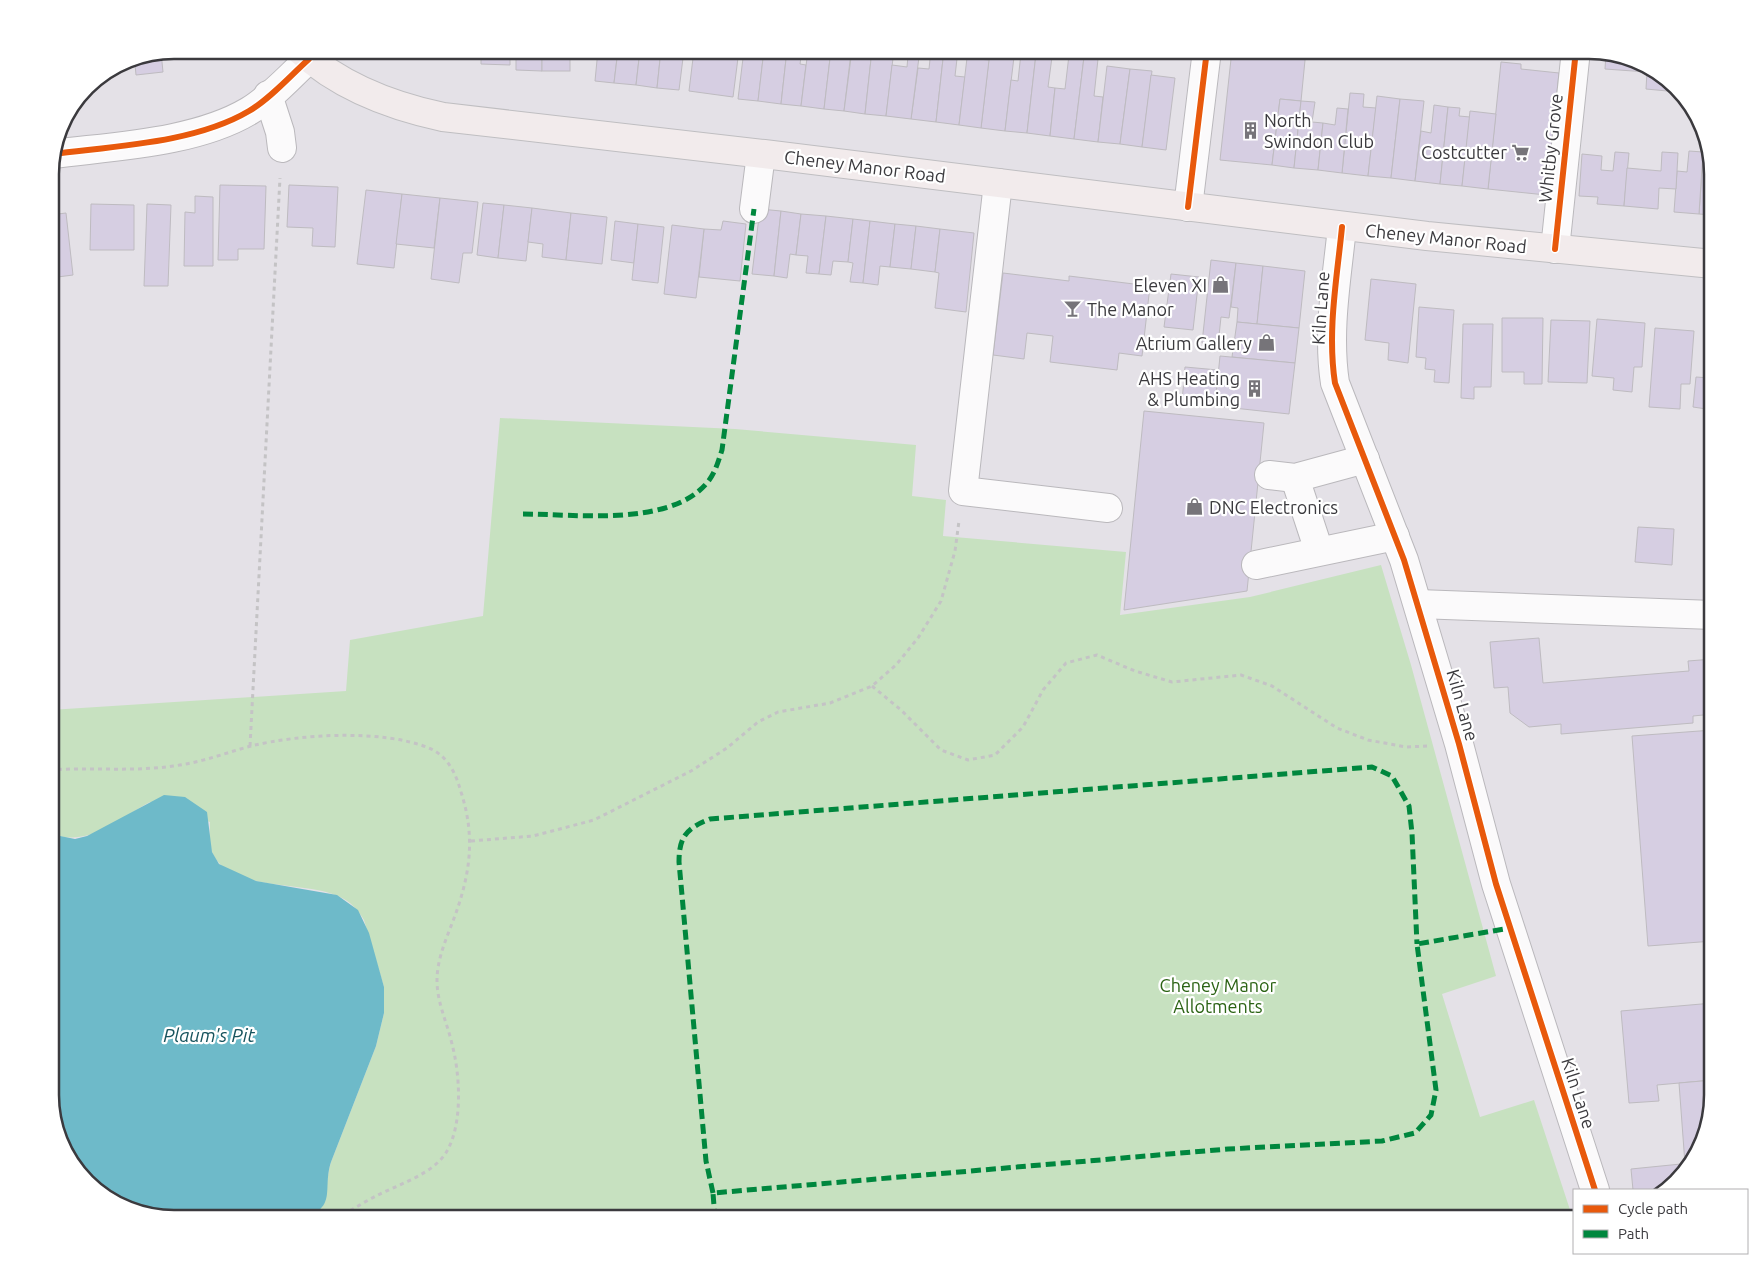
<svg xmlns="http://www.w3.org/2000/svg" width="1763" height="1269" font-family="Ubuntu,sans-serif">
<rect width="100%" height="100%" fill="#e4e1e7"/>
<!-- green -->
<path fill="#c7e1c0" d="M500,418L735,429L916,445L912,496L946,500L943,536L1126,552L1120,615L1250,597L1381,565L1411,665L1496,976L1442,994L1480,1117L1534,1100L1573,1219H303C333,1208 323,1187 331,1162L376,1046L384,1013V987L364,920C358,910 351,902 340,897C307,880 229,893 212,852C208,843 210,832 210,822L150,802C116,820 91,847 50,834V710L346,691L350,640L483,616Z"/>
<!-- water -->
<path fill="#6ebac9" d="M164,795L185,797L207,812L212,852L219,864L256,881L337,895L358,910L369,933L384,987V1013L376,1046L331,1162C322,1190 338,1206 303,1219H174L134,1213L99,1194L63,1150L50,1103V834L75,839L87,836Z"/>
<!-- building -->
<g fill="#d6cee2" stroke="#bebbc0">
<polygon points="420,50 446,50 446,52 420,55"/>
<polygon points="463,50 510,50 510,65 481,64 481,56 463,55"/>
<polygon points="516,50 542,50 542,71 516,70"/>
<rect x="542" y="50" width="28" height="21"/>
<polygon points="598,50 618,50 614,83 595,81"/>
<polygon points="618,50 640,50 636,85 614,83"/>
<polygon points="640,50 661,50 657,88 636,85"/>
<polygon points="661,50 684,50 679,90 657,88"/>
<polygon points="694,50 739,50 733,97 689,91"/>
<polygon points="744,50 764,50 758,101 738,99"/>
<polygon points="764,50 787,50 781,104 758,101"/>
<polygon points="787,50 802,50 800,64 806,65 801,106 781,104"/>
<polygon points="808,50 831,50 824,109 801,106"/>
<polygon points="831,50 851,53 844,111 824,109"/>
<polygon points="852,50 872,50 865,114 844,111"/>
<polygon points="872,50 894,50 886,116 865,114"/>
<polygon points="931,50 944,50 936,122 911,119 918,68 929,69"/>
<polygon points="944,50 958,50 955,76 965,77 959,125 936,122"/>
<polygon points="990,50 1006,50 1005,56 1014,57 1005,131 981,128"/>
<polygon points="1232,50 1306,50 1301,101 1280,99 1272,165 1220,160"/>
<polygon points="161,52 163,72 136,75 135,64 117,65 127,59"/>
<polygon points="1021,53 1036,54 1027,133 1005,131 1011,80 1018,81"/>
<polygon points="1606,53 1629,57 1664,75 1678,92 1646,89 1647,72 1605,69"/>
<polygon points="1036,54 1052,57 1048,87 1055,88 1050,136 1027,133"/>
<polygon points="1069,55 1084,57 1074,139 1050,136 1055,88 1065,89"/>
<polygon points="908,56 919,57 911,119 886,116 892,65 907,67"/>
<polygon points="1084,57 1098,59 1094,96 1103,97 1098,142 1074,139"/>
<polygon points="967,58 989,60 981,128 959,125"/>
<polygon points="1501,62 1521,64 1521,69 1559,73 1546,195 1488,189"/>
<polygon points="1107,66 1130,69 1120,144 1098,142"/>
<polygon points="1130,69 1152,71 1142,147 1120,144"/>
<polygon points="1151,75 1175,78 1166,150 1142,147"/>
<polygon points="1350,93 1364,94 1363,107 1376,108 1368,176 1342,173"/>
<polygon points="1377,96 1400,99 1391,178 1368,176"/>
<polygon points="1280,99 1301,101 1294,168 1272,165"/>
<polygon points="1400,99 1424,101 1415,181 1391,178"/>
<polygon points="1301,101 1315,102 1312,122 1323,123 1318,170 1294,168"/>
<polygon points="1434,105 1448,107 1440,184 1415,181 1421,131 1431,133"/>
<polygon points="1448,107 1460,108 1459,116 1470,117 1462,186 1440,184"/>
<polygon points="1337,108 1348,109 1342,173 1318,170 1323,123 1335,125"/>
<polygon points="1470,111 1496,114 1488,189 1462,186"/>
<polygon points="1704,144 1706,144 1713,174 1713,215 1699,214"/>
<polygon points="1689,151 1703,152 1699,214 1674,212 1677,171 1687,172"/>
<polygon points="1615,152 1629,153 1624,206 1597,204 1598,197 1579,196 1582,154 1602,156 1601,170 1613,171"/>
<polygon points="1662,152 1678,153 1676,189 1659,188 1658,209 1624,206 1627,168 1661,171"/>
<polygon points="220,185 266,186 264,249 238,249 238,260 218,260"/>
<polygon points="289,185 338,187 335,247 312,246 313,228 287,227"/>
<polygon points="366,190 402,194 394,268 357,264"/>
<polygon points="402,194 440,198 434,248 396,244"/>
<polygon points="195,196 213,197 213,266 184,266 185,212 195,213"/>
<polygon points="440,198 478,202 472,253 463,253 459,283 431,279"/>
<polygon points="483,203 504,205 498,258 477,255"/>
<polygon points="91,204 134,205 134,250 90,250"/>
<polygon points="147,204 171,205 168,286 144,286"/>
<polygon points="504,205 532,208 526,261 498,258"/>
<polygon points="532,208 571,213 566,260 542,257 543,244 528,242"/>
<polygon points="760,209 781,211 774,276 752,274"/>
<polygon points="781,211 801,214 796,255 790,254 787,278 774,276"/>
<polygon points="66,213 73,275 50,278 50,215"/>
<polygon points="571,213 607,217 602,264 566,260"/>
<polygon points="801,214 826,216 819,274 806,273 808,256 796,255"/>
<polygon points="826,216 853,219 848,262 833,261 831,275 819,274"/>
<polygon points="853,219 870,221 863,283 850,282 853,263 848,262"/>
<polygon points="615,221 638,224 634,263 611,260"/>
<polygon points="723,221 746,224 740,281 699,277 704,229 721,230"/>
<polygon points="870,221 895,224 890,267 880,266 878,285 863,283"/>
<polygon points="638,224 664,227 658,283 632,280"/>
<polygon points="895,224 916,226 911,269 890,267"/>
<polygon points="672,225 704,229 696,298 664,294"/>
<polygon points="916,226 940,229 935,272 911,269"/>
<polygon points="940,229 974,233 966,312 935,308 939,273 935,272"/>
<polygon points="1211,260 1236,263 1229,318 1221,317 1218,345 1202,343"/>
<polygon points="1236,263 1263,266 1257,324 1237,322 1238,308 1231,307"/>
<polygon points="1263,266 1305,271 1299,328 1257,324"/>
<polygon points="1003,273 1069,281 1069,276 1150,286 1142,356 1119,353 1117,370 1050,362 1053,336 1027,333 1024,359 993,355"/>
<polygon points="1171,274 1199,277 1193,330 1164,327"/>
<polygon points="1371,279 1416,284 1408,363 1388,360 1389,343 1365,340"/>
<polygon points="1419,307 1454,310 1449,383 1434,382 1435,370 1425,369 1426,358 1416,357"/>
<polygon points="1502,318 1543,318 1542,384 1524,384 1524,372 1502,372"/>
<polygon points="1597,319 1645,323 1642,367 1634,367 1632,392 1613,390 1614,378 1592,376"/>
<polygon points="1551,320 1590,321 1587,383 1548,382"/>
<polygon points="1237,322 1299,328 1295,363 1232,357"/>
<polygon points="1463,324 1493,324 1491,387 1474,387 1474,399 1461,398"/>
<polygon points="1655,328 1694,331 1690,384 1681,384 1680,409 1649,407"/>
<polygon points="1713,350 1713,410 1693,407 1696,377 1710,378"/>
<polygon points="1220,356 1295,363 1289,414 1215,406"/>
<polygon points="1185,367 1218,370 1215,406 1182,402"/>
<polygon points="1144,411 1264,423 1247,591 1124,610"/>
<polygon points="1638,527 1674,529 1672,565 1635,562"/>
<polygon points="50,535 58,535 56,632 50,632"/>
<polygon points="1539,638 1543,683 1689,671 1688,661 1713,659 1713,714 1693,716 1693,723 1561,734 1561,724 1529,727 1510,713 1508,687 1494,688 1490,642"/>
<polygon points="1713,730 1713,941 1648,946 1632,736"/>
<polygon points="1713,1003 1713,1080 1657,1085 1659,1101 1629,1103 1621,1011"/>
<polygon points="1713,1080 1713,1095 1706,1135 1691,1163 1685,1164 1679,1083"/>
<polygon points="1691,1163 1688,1170 1663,1190 1633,1190 1631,1169"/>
</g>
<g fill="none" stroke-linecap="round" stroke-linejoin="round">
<defs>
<g id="minor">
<polyline points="268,95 280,132 282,148"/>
<path d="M53,154C115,146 195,143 249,111C270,99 291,75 309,59"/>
<polyline points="998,183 963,491 1108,508"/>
<polyline points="1188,207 1207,50"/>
<polyline points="754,209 761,154"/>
<path d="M1342,227C1337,278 1327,331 1335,383L1404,560L1459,744L1496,884L1595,1190"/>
<polyline points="1555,249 1576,50"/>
<polyline points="1269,475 1295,478 1365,459"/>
<polyline points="1295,478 1319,551"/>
<polyline points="1256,565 1395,536"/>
<polyline points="1418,604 1713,615"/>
</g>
<path id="major" d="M300,50C339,86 391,106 443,117L764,154L1427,236L1713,264"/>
</defs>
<!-- minor casing -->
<use href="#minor" stroke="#bab8bc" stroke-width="30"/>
<!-- major casing -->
<use href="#major" stroke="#bfbec1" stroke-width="30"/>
<!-- path -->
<g stroke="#c4c3c5" stroke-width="3" stroke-dasharray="4 4" stroke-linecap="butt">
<polyline points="872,686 901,710 941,750 968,760 995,755 1023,727 1043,690 1066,663 1097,655 1135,671 1172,682 1241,675 1272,686 1337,728 1368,740 1406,747 1429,746"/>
<polyline points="250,746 280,178"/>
<path d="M50,770C91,767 133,772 173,766C200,763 225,753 251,746C300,734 382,729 429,748C448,756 456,774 461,792C476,838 470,876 453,921C446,939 437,960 437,980C437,1003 447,1022 452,1044C460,1074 463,1123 447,1151C434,1174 399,1184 376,1196C362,1203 349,1212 335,1219"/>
<polyline points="471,841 533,836 594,820 691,771 727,748 758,722 778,712 830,703 872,686 896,665 918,638 941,601 955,551 959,521"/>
</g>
<!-- minor -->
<use href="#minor" stroke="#fbfafb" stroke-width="28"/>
<!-- major -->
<use href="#major" stroke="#f2ebec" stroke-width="28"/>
<!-- quiet -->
<g stroke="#00873e" stroke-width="5" stroke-dasharray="10 5" stroke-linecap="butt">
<path d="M523,514C575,514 668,527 706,484C715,474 718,462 722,450L754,209"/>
<path d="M713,1193L706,1161L679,862C679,836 687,828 710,819L1372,767L1392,776L1409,806L1412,833L1417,944"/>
<polyline points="715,1219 713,1193 1228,1149 1382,1141 1415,1133 1431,1115 1436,1090 1417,944 1510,928"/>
</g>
<defs>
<g id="cycleway">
<path d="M53,154C115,146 195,143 249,111C270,99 291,75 309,59"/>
<polyline points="1188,207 1207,50"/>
<path d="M1342,227C1337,278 1327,331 1335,383L1404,560L1459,744L1496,884L1595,1190"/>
<polyline points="1555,249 1576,50"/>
</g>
</defs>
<!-- cycleway casing -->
<use href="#cycleway" stroke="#fff" stroke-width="9"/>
<!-- cycleway -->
<use href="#cycleway" stroke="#e8590c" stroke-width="6"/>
</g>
<!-- icons -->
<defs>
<symbol id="building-bare" viewBox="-9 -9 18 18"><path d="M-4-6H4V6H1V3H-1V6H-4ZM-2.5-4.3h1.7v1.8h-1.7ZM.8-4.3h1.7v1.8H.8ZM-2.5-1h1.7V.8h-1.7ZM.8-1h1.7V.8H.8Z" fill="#767479" stroke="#fff" stroke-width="2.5" paint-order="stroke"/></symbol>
<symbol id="supermarket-bare" viewBox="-9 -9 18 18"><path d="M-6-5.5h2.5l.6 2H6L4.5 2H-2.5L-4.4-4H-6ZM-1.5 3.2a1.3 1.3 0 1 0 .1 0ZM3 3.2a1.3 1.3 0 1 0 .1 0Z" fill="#767479" stroke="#fff" stroke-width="2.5" paint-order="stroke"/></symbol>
<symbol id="shop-bare" viewBox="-9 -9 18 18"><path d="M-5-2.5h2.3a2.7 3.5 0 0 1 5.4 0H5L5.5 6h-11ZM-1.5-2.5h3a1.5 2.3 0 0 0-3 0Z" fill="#767479" stroke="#fff" stroke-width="2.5" paint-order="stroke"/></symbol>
<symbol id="bar-bare" viewBox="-9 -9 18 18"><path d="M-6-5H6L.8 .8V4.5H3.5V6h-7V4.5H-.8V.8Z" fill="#767479" stroke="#fff" stroke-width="2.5" paint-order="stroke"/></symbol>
</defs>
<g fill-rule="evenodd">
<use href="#building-bare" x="1238" y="118" width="25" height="25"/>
<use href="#supermarket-bare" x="1508" y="140" width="25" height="25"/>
<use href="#shop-bare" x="1208" y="272" width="25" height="25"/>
<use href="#bar-bare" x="1060" y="296" width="25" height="25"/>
<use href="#shop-bare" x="1254" y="330" width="25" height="25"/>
<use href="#building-bare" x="1242" y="376" width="25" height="25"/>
<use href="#shop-bare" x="1182" y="494" width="25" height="25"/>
</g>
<g text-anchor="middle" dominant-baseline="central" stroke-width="4.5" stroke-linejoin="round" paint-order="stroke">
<!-- poi labels -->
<g font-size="18" fill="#3b3a3e" stroke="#fff" text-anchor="end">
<text x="1264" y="120" text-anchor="start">North<tspan x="1264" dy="21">Swindon Club</tspan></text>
<text x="1507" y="152">Costcutter</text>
<text x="1207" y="285">Eleven XI</text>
<text x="1087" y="309" text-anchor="start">The Manor</text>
<text x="1252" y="343">Atrium Gallery</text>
<text x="1240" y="378">AHS Heating<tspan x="1240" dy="21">&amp; Plumbing</tspan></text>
<text x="1209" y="507" text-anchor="start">DNC Electronics</text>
</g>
<!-- street labels -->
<g font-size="18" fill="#3b3a3e" stroke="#fff">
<text transform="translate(1550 148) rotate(-84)">Whitby Grove</text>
<text transform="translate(865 166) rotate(7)">Cheney Manor Road</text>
<text transform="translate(1446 238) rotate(6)">Cheney Manor Road</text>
<text transform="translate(1320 308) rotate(-86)">Kiln Lane</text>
<text transform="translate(1463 705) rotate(74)">Kiln Lane</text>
<text transform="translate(1579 1093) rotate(72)">Kiln Lane</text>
</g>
<!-- park labels -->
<g font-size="18" fill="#2b6314" stroke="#fff">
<text x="1218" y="985">Cheney Manor<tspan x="1218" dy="21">Allotments</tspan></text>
</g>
<!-- water labels -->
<g font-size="19" font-style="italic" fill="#17545e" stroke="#fff">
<text x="209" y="1035">Plaum's Pit</text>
</g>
</g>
<!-- crop -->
<path d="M0 0H1763V1269H0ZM174 59H1589A115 115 0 0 1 1704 174V1095A115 115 0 0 1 1589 1210H174A115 115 0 0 1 59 1095V174A115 115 0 0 1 174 59Z" fill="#fff" fill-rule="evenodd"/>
<path fill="none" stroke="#3b3a3e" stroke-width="2.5" d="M174 59H1589A115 115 0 0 1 1704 174V1095A115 115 0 0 1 1589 1210H174A115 115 0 0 1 59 1095V174A115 115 0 0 1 174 59Z"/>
<!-- legend -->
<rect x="1573" y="1189" width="175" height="65" fill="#ffffff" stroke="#b1b0b2"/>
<rect x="1583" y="1205" width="25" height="8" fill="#e8590c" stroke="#b1b0b2"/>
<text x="1618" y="1214" font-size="15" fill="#3b3a3e">Cycle path</text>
<rect x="1583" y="1230" width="25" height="8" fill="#00873e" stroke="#b1b0b2"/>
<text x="1618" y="1239" font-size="15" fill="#3b3a3e">Path</text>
</svg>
